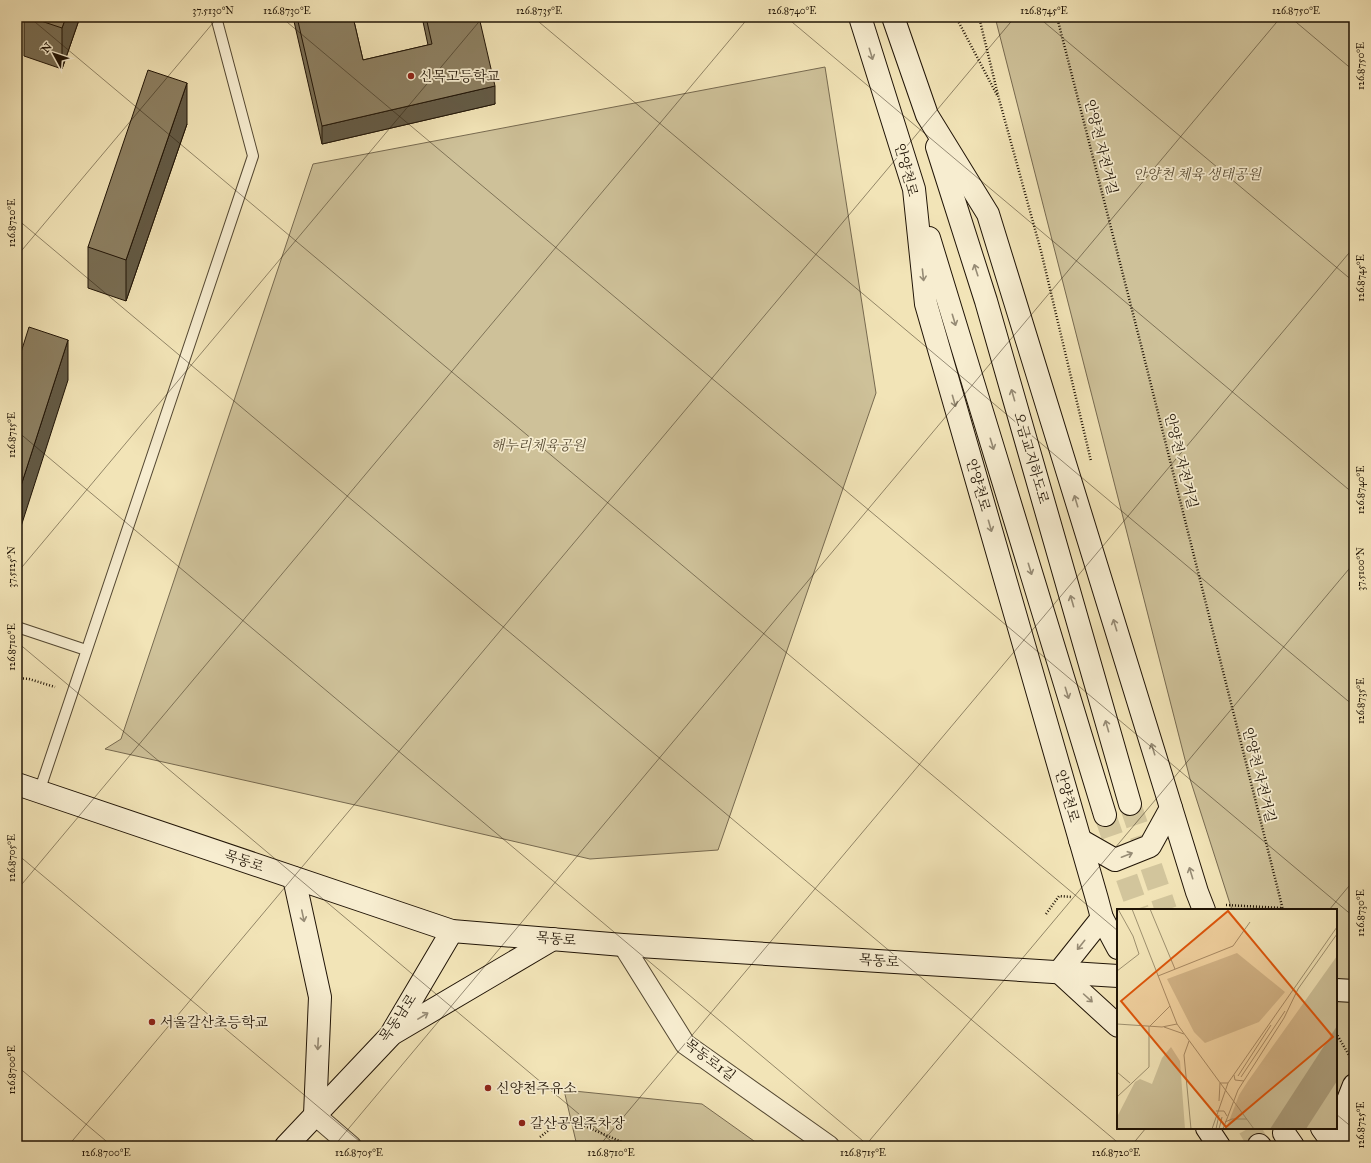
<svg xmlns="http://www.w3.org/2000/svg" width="1371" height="1163" font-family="'IM FELL Great Primer','Noto Serif KR',serif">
<rect width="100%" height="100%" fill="#f2e4b7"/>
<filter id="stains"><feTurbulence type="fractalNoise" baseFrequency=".005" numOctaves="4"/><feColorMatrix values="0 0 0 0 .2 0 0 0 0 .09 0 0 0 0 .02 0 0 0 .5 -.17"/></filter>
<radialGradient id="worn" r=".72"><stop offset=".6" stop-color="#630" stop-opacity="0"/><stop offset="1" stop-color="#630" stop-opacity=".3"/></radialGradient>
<!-- green -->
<g fill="#cec199" stroke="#776a50">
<polygon points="995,17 1354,17 1354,1138 1336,1105 1336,910 1232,910 1190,779"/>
<polygon points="825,67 876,393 718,850 590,859 413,818 105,749 121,739 313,164"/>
<polygon points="564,1090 702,1104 761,1146 577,1146"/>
</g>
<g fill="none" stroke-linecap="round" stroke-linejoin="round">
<!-- secondary-tunnel -->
<g stroke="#d2c59c" stroke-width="22" stroke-dasharray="22 11" stroke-linecap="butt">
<polyline points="1130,804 1166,910"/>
<polyline points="1105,815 1138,910"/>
<polyline points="1249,1128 1259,1145"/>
</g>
<defs>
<g id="lane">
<polyline points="17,627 86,650"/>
<polyline points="39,792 253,156 216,17"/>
</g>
<g id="street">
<polyline points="623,945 685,1044 829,1146"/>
<polyline points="315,1115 351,1146"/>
</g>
<g id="secondary">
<polyline points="860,17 914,189 926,304 1097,899 1102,918 1118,948"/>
<polyline points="893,17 927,115 988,214 1197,892 1204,910"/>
<polyline points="937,147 986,301 1130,804"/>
<polyline points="929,238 1105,815"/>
<polyline points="17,784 452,931 623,945 1118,976"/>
<polyline points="1080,840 1115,860 1150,846 1171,808"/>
<polyline points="294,878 320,997 315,1115"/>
<polyline points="1102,918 1059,972 1118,1026"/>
<polyline points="1336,990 1354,991"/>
<polyline points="392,1034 553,939"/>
<polyline points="1207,1128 1219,1146"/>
<polyline points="1322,1128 1335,1146"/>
<polyline points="1284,1133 1293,1146"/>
<polyline points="1259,1145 1260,1146"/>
<polyline points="286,1146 390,1036 452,931"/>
<polyline points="1337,1146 1341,1118 1354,1085"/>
</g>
</defs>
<!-- lane casing -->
<use href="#lane" stroke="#544832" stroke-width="12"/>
<!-- street casing -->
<use href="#street" stroke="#544832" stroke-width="22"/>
<!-- secondary casing -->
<use href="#secondary" stroke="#201406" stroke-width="24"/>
<!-- path -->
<g stroke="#201406" stroke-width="2.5" stroke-dasharray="1 2" stroke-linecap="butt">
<polyline points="956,17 997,95"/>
<polyline points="979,17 999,99 1041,251 1091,461"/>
<polyline points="1057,17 1141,345 1283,910"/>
<polyline points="17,678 29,679 55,687"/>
<polyline points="1226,905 1282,908"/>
<polyline points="1046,914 1059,896 1072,897"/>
<polyline points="1336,1033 1353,1062"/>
<polyline points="540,1137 562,1120 580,1124 631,1146"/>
</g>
<!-- lane -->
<use href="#lane" stroke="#f7edd0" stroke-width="10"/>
<!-- street -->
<use href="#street" stroke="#f7edd0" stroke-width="20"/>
<!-- secondary -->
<use href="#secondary" stroke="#f7edd0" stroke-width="22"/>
</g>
<!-- wall -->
<g fill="#796e54" stroke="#201406">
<polygon points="24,17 80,17 62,69 24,56"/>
<polygon points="293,17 353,17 363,60 428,45 422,17 479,17 495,104 322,144"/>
<polygon points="187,124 126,301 88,288 88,247"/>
</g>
<!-- shaded-wall -->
<g fill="#635a45" stroke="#201406">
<polygon points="66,17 80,17 62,69 62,28"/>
<polygon points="187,83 187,124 126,301 126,260"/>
<polygon points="495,86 495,104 322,144 322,126"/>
<polygon points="20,243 20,284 17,295 17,254"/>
<polygon points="68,340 68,380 17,539 17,498"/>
</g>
<!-- building -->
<g fill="#8d8062" stroke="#201406">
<polygon points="29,17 66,17 62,28"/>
<polygon points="297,17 353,17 363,60 432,44 426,17 479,17 495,86 322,126"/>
<polygon points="148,70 187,83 126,260 88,247"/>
<polygon points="17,242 20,243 17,254"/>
<polygon points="29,327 68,340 17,498 17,365"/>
</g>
<!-- one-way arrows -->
<defs><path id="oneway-shaft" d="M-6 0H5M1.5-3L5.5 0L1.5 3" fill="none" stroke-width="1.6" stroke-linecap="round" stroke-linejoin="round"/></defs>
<g stroke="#968b75">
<use href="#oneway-shaft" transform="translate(871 54) rotate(73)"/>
<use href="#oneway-shaft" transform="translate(976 270) rotate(-108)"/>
<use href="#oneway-shaft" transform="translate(923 275) rotate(84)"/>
<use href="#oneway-shaft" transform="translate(954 320) rotate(73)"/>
<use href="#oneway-shaft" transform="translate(1013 395) rotate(-106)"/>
<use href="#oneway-shaft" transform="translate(954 401) rotate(74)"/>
<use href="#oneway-shaft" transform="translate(992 444) rotate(73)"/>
<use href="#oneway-shaft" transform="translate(1076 501) rotate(-107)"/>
<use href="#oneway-shaft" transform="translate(990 526) rotate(74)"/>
<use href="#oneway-shaft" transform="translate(1030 569) rotate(73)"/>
<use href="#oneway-shaft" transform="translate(1072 601) rotate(-106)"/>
<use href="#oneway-shaft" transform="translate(1115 625) rotate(-107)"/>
<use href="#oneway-shaft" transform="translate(1067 693) rotate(73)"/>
<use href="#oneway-shaft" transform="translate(1107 726) rotate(-106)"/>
<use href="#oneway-shaft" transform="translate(1153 749) rotate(-107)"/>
<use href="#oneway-shaft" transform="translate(1127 855) rotate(-21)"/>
<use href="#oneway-shaft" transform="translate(1191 873) rotate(-107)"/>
<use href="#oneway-shaft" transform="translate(303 916) rotate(78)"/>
<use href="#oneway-shaft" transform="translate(1081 945) rotate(129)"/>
<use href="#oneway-shaft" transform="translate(1088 998) rotate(42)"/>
<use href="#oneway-shaft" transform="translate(423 1016) rotate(-31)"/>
<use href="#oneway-shaft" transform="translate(318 1044) rotate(93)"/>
</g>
<!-- ticks -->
<path fill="none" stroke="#201406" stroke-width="1" stroke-opacity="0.45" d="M29,17L1118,931M281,17L1354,917M533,17L1354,706M786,17L1354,494M1038,17L1354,282M1290,17L1354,71M17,219L1122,1146M17,256L218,17M17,431L869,1146M17,573L483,17M17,642L617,1146M17,854L365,1146M17,890L749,17M1329,910L1354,880M17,1066L112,1146M1336,1114L1354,1129M68,1146L1015,17M334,1146L1281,17M599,1146L1354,247M865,1146L1354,563M1131,1146L1146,1128"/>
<!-- markers -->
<g fill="#8f2418" stroke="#f7edd0" stroke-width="1.5">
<circle cx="411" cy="76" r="4"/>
<circle cx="152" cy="1022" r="4"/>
<circle cx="488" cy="1088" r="4"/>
<circle cx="522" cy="1123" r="4"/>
</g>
<g text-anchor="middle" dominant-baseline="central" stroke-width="3.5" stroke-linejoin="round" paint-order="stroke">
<!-- poi labels -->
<g font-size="14" fill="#201406" stroke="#f7edd0" text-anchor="start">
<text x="419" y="76">신목고등학교</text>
<text x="160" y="1022">서울갈산초등학교</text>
<text x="496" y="1088">신양천주유소</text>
<text x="530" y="1123">갈산공원주차장</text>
</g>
<!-- street labels -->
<g font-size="14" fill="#201406" stroke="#f7edd0">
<text transform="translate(1101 147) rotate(76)">안양천 자전거길</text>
<text transform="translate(906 170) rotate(75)">안양천로</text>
<text transform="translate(1031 458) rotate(74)">오금교지하도로</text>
<text transform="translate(1181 461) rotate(76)">안양천 자전거길</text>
<text transform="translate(978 485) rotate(74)">안양천로</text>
<text transform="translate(1259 775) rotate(76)">안양천 자전거길</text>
<text transform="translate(1067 796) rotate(74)">안양천로</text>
<text transform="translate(244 861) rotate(19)">목동로</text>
<text transform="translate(556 939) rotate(5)">목동로</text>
<text transform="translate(879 961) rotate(4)">목동로</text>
<text transform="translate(398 1018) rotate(-56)">목동남로</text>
<text transform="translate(710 1060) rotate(37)">목동로1길</text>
</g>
<!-- park labels -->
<g font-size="14" font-style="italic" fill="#5d5139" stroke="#f7edd0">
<text x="1197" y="174">안양천 체육 생태공원</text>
<text x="538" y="445">해누리체육공원</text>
</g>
</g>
<!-- overview -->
<g transform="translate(1117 909)">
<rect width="220" height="220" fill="#f2e4b7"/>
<path d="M120,44L168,83L142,113L88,134L77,123L50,70ZM220,47V220H109L122,186L131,172ZM54,138L63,152L68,220H0V208L18,173L23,170L35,175L45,149Z" fill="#cec199"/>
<path d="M220,117V172L189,220H153Z" fill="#ab9d7b"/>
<path fill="none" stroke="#9e9170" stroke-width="1" d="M15,0L60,115L137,220M33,0L58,60M0,62L22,45L16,27L1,0M41,67L116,37L133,13M0,115L45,118L60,115M33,117L53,97M47,118L67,125M72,132L67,146L74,220M0,163L13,174M117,166L118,171L127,172M121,167L154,116M124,168L168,102M0,188L32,158V117M102,192L103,174H111M99,202H107L110,207M108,213L115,210H130M95,220L111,174L220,18M99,220L102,206M102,220L105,208M106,220L121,181L167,109L181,80L220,25"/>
<path fill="#de560c" fill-opacity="0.15" stroke="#de560c" stroke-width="2" d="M111,2L216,128L109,218L4,92Z"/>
<rect width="220" height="220" fill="none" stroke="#201406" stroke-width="2"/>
</g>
<!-- margin -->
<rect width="1371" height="1163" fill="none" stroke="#f2e4b7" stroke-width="44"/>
<!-- north arrow -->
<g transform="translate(54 54) rotate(310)" stroke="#f7edd0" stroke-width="3" paint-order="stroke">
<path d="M0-3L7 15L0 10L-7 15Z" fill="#201406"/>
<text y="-6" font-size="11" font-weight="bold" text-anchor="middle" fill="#201406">N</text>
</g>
<rect x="22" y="22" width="1327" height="1119" fill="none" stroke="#201406" stroke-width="1.5"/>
<g font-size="10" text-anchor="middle" fill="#201406">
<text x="213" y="14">37.5130°N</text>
<text x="287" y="14">126.8730°E</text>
<text x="539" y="14">126.8735°E</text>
<text x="792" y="14">126.8740°E</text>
<text x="1044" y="14">126.8745°E</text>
<text x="1296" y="14">126.8750°E</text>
<text transform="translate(1360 66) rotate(-90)" y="4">126.8750°E</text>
<text transform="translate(11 223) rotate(-90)" y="4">126.8720°E</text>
<text transform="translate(1360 278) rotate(-90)" y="4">126.8745°E</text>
<text transform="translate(11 435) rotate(-90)" y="4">126.8715°E</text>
<text transform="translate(1360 490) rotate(-90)" y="4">126.8740°E</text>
<text transform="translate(11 567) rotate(-90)" y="4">37.5125°N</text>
<text transform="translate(1360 569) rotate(-90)" y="4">37.5100°N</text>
<text transform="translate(11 647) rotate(-90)" y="4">126.8710°E</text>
<text transform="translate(1360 701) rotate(-90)" y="4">126.8735°E</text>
<text transform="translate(11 858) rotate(-90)" y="4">126.8705°E</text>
<text transform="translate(1360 913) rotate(-90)" y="4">126.8730°E</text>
<text transform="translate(11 1070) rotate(-90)" y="4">126.8700°E</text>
<text transform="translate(1360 1125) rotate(-90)" y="4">126.8725°E</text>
<text x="106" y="1156">126.8700°E</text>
<text x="359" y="1156">126.8705°E</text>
<text x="611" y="1156">126.8710°E</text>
<text x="863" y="1156">126.8715°E</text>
<text x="1116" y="1156">126.8720°E</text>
</g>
<rect width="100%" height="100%" filter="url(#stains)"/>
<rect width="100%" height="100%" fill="url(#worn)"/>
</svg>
